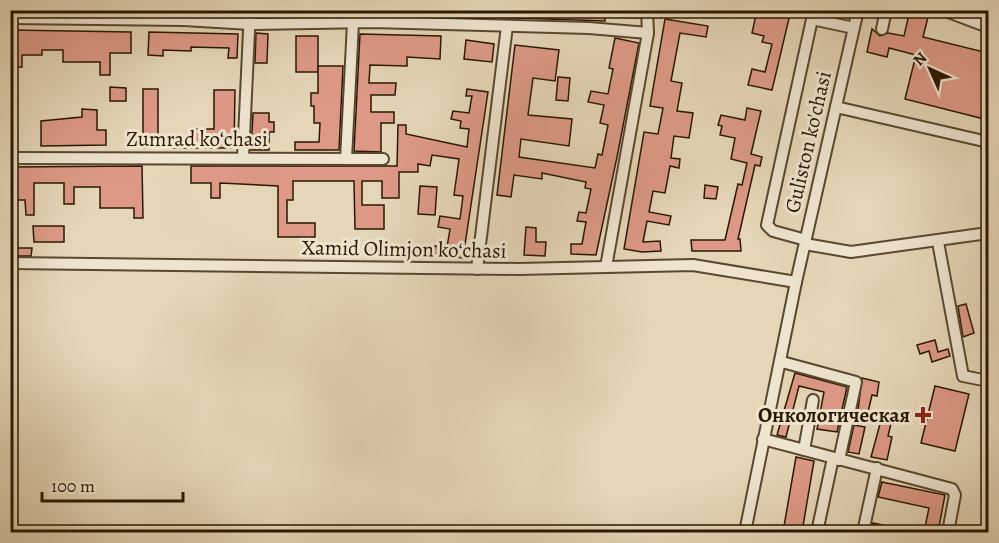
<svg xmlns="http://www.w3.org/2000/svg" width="999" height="543" font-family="Alegreya,serif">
<rect width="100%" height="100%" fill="#e5d6b7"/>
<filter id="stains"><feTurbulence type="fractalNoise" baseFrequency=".00333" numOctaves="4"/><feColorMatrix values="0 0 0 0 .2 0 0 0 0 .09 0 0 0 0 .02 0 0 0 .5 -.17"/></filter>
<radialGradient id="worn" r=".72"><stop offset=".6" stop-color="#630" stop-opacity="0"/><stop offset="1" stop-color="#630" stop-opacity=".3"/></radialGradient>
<!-- building -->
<g fill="#dd9986" stroke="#291800" stroke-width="1.5">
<polygon points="489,10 605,10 605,21 488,17"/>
<polygon points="621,10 638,10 637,18 620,17"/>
<polygon points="757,10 791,10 772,90 748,85 752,69 765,72 772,44 762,42 764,36 752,33"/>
<polygon points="910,10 929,13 923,37 988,53 988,120 905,99 916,55 889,48 887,57 867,52 872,29 880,36 888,33 904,36"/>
<polygon points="665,19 708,26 706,37 680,33 671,81 682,83 677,111 693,113 689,138 674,136 671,158 680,159 679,168 670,166 665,193 653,191 649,212 671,216 669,225 647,221 643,242 660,241 661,251 642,252 624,249 644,132 658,134 663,108 650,106"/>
<polygon points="10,30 131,32 131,53 110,53 110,75 100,75 100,62 63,62 63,50 42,50 42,55 22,55 22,67 10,67"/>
<polygon points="149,32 238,34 237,58 228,58 229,48 191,47 191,51 163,50 163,56 148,55"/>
<polygon points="256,33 268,34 267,63 255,63"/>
<polygon points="360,34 441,36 440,59 407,57 407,66 370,65 369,83 396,83 395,95 371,95 371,112 394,112 394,123 381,123 381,152 354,151"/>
<rect x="296" y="36" width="22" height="36"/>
<polygon points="615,38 639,43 617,157 596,255 571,254 571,244 582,244 586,222 577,221 579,212 586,213 591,189 585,188 586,182 542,173 542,179 514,175 511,197 497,195 515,45 559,50 555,81 533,78 528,115 572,119 569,146 521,139 519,157 595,168 598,154 602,155 608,125 600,123 604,105 588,102 591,91 608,94 613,69 609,68"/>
<polygon points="466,40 494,44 492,62 464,59"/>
<polygon points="318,66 343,66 339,150 295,150 295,142 319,142 320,123 314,123 314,106 311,106 311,93 318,93"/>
<polygon points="558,77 570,78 568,101 556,100"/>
<polygon points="110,87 126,88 126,101 110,101"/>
<polygon points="143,89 158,89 158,138 190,138 190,129 214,129 214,90 235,90 234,148 143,148"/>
<polygon points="467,89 488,92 463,258 434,254 435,246 447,247 450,229 438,227 440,216 460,219 463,196 454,195 459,159 432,155 430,166 418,164 418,172 399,172 399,198 382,198 382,181 362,181 362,205 384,205 384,229 355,229 354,181 293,181 293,200 287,200 287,223 315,223 315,237 278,237 278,186 220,183 220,198 211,198 211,183 191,183 191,166 397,166 398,125 406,125 406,134 467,147 469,129 460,128 461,121 451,119 453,111 469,113 472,96 466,96"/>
<polygon points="747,108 761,111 751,154 762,157 760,166 755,165 738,239 740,239 741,251 692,251 691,240 725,240 738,184 742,185 747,163 731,159 735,138 720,135 722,126 718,125 721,115 745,120"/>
<polygon points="82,109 97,110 97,130 106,130 106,145 41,146 41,121 82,117"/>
<polygon points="253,113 269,113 269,122 274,122 274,132 269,132 269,150 251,150"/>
<polygon points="142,166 143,218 134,218 134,208 100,208 100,187 74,187 74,204 64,204 64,183 34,183 34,215 26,215 25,200 10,200 10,167"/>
<polygon points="705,185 718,187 716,199 704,198"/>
<polygon points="420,186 437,187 435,215 418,214"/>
<polygon points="33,226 64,226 64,242 34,242"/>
<polygon points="526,227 536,228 536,242 546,242 545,256 524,255"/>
<polygon points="10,248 32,248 31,256 10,256"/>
<polygon points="966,304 974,333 963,337 958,306"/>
<polygon points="935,340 938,352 948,349 950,356 932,362 929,351 920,354 917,345"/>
<polygon points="795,373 847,387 837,432 817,429 824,392 799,386 786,437 777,435"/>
<polygon points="862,378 879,382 877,396 872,395 868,412 858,410"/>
<polygon points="935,386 969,394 955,451 921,443"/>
<polygon points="883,413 893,415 888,436 892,437 887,460 871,457"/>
<polygon points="854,425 865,427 859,454 848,452"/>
<polygon points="796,457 814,461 802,532 783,532"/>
<polygon points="882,482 945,495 938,532 924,532 929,508 878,497"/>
<polygon points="873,523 903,529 903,532 871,532"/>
</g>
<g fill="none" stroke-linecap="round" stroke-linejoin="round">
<defs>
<g id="minor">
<polyline points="943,10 988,27"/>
<polyline points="10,18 184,20 250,24 372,22 589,28 648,33"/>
<polyline points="812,19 854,28"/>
<polyline points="882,29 886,10"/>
<polyline points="836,107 988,142"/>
<polyline points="10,158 383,159"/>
<polyline points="243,158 250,10"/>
<polyline points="346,159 353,23"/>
<polyline points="806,240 773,231 767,225 814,10"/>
<polyline points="938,242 963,376 988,381"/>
<polyline points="805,244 851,252 988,233"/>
<polyline points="10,263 519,269 693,265 796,282"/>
<polyline points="606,267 648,33 647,10"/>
<polyline points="477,269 507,26"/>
<polyline points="782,362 856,382 839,460"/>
<polyline points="763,439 952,489 955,495 948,532"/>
<polyline points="804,450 813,400"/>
<polyline points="745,532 796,282 858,10"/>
<polyline points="817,532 833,458"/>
<polyline points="863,532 877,468"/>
</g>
</defs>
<!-- minor casing -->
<use href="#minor" stroke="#58482e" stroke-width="14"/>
<!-- minor -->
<use href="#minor" stroke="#eee4d0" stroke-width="10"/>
</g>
<!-- markers -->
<path fill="#8f2418" stroke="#eee4d0" stroke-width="2" d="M920 406h6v6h6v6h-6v6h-6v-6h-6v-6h6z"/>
<g text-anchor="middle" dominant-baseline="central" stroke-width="6" stroke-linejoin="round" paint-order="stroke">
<!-- street labels -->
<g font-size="21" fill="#291800" stroke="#eee4d0">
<text x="197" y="139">Zumrad koʻchasi</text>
<text transform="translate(808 142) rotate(-77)">Guliston ko'chasi</text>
<text transform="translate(404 249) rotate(1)">Xamid Olimjon koʻchasi</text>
</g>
<!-- poi labels -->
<g font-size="21" font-weight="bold" fill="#291800" stroke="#eee4d0" text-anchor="end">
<text x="910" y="415">Онкологическая</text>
</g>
</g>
<!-- margin -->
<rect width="999" height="543" fill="none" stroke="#e5d6b7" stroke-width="36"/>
<rect x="12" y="12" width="975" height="519" fill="none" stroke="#291800" stroke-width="3"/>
<rect x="18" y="18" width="963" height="507" fill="none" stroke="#291800" stroke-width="1.5"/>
<!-- north arrow -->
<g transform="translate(930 69) rotate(315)" stroke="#eee4d0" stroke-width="4.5" paint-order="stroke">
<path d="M0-4.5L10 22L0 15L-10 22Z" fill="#291800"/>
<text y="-9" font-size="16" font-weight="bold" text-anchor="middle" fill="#291800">N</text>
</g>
<!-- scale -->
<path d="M42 492v9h141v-9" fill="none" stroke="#291800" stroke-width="3"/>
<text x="51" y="492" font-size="18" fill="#291800" stroke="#eee4d0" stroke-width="4.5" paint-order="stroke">100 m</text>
<rect width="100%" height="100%" filter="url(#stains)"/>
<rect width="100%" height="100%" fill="url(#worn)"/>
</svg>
